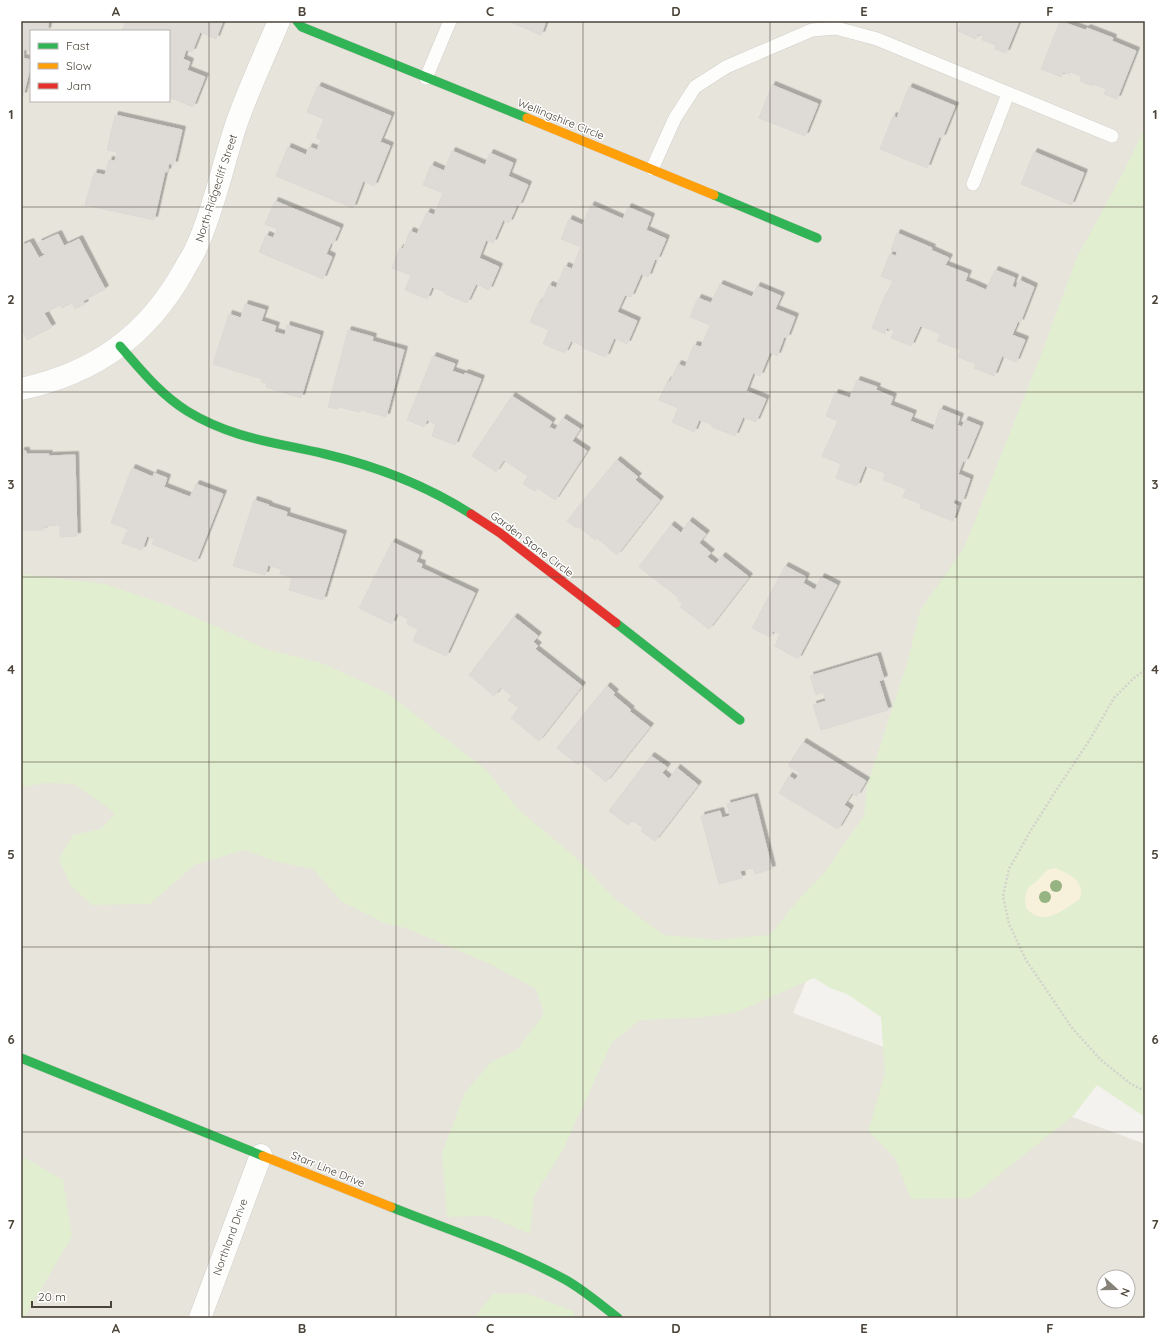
<svg xmlns="http://www.w3.org/2000/svg" width="1166" height="1339" font-family="Quicksand,sans-serif">
<defs>
<filter id="shadow"><feDropShadow dx="3.5" dy="-3.5" stdDeviation="0" flood-color="#0004"/></filter>
</defs>
<rect width="100%" height="100%" fill="#f4f2ee"/>
<!-- residential -->
<path fill="#e7e4dc" fill-rule="evenodd" d="M21,21H1145V176L953,626L793,1013L1145,1144V1318H21ZM31,31H169V101H31ZM1104,1277H1128V1301H1104Z"/>
<!-- green -->
<g fill="#e1eecf">
<polygon points="1145,128 1145,1117 1097,1085 1074,1115 970,1198 911,1199 895,1158 868,1131 885,1074 881,1017 847,994 832,989 814,978 737,1012 705,1017 640,1020 612,1042 563,1150 534,1196 530,1234 489,1216 447,1217 442,1153 465,1093 491,1062 517,1050 544,1014 536,989 490,964 406,928 384,923 341,901 313,869 278,862 244,850 194,865 150,904 92,905 71,886 59,859 73,835 101,829 115,813 74,784 46,783 21,787 21,574 105,584 170,606 266,649 324,664 387,693 485,769 519,810 575,857 616,900 664,935 717,940 770,935 799,899 825,872 864,816 867,786 907,664 920,611 965,546 1044,347 1077,257 1123,173"/>
<polygon points="25,1158 63,1180 72,1236 24,1318 21,1318 21,1161"/>
<polygon points="493,1294 528,1294 573,1311 576,1318 474,1318"/>
</g>
<!-- sand -->
<path fill="#f7f0da" d="M1055,868C1064,872 1079,877 1081,889C1082,892 1080,896 1080,899C1067,907 1049,924 1033,914C1031,913 1028,910 1026,908L1025,897L1028,888L1038,880L1047,870Z"/>
<!-- building -->
<g fill="#dedbd6" stroke="#dcd9d4" filter="url(#shadow)">
<polygon points="21,21 49,21 47,31 31,31 30,51 24,49 22,58 31,60 31,64 23,96 21,95"/>
<polygon points="126,21 223,21 216,39 200,32 192,52 186,50 183,59 190,62 187,70 205,77 193,107 169,97 169,31 122,31"/>
<polygon points="508,21 546,21 541,35"/>
<polygon points="962,21 1019,21 1006,53 995,49 996,45 982,40 983,36 978,34 976,39 958,31"/>
<polygon points="1060,21 1085,30 1087,28 1113,38 1112,41 1136,51 1117,99 1104,94 1106,89 1093,84 1092,86 1080,81 1081,76 1070,72 1069,74 1063,72 1061,77 1041,69"/>
<polygon points="772,85 818,104 805,136 759,118"/>
<polygon points="318,86 391,116 380,142 390,146 374,186 363,181 353,208 276,176 288,147 306,155 309,147 317,150 321,140 316,138 324,119 307,112"/>
<polygon points="909,87 955,106 942,138 939,137 927,168 880,149 893,116 897,118"/>
<polygon points="115,115 182,130 174,165 169,163 167,172 165,171 154,220 85,205 94,173 105,175 109,160 115,161 117,152 107,150"/>
<polygon points="452,151 485,165 490,153 513,163 508,176 528,185 519,206 517,205 509,223 503,220 493,243 486,240 479,258 499,267 489,290 476,284 467,303 445,294 445,292 432,287 427,299 405,290 411,275 392,268 400,248 403,249 410,231 417,234 427,212 434,215 443,193 423,185 431,165 444,171"/>
<polygon points="1034,152 1084,173 1071,205 1021,184"/>
<polygon points="275,201 340,228 333,244 331,243 326,254 332,257 323,279 259,252 266,235 273,238 277,229 265,224"/>
<polygon points="591,205 623,219 628,207 651,217 646,230 666,239 657,260 655,259 648,277 641,274 631,297 625,295 617,312 637,321 627,344 614,338 606,357 583,348 583,346 571,341 565,353 543,344 549,330 530,322 539,302 541,303 549,285 556,288 565,266 572,269 581,247 561,239 569,219 582,225"/>
<polygon points="897,233 932,248 931,250 949,258 945,265 968,274 965,281 975,285 986,290 995,270 1015,278 1012,286 1016,288 1019,280 1034,287 1020,323 1018,321 1012,335 1025,340 1016,362 1002,356 994,376 974,368 976,364 958,357 961,350 937,341 940,334 929,329 920,326 911,346 891,338 894,331 887,328 885,334 872,328 886,293 887,294 893,281 881,276 890,254 896,256 897,252 891,250"/>
<polygon points="58,234 64,246 79,239 105,289 83,301 85,304 75,309 72,303 62,308 60,305 44,313 52,327 27,340 21,328 21,246 30,242 39,258 45,255 38,243"/>
<polygon points="720,284 752,297 757,286 781,296 775,309 795,317 787,338 784,337 777,356 770,352 760,376 753,373 746,391 766,399 756,422 743,417 735,436 712,427 713,425 699,420 694,432 672,422 678,408 659,400 668,380 670,382 678,364 685,367 694,345 701,347 710,325 690,317 698,298 711,303"/>
<polygon points="245,304 265,310 261,321 276,326 274,332 285,335 287,325 320,335 301,398 266,387 267,383 261,382 262,379 213,364 229,314 241,318"/>
<polygon points="348,330 373,337 372,341 404,350 386,417 361,410 360,412 339,407 338,409 328,407"/>
<polygon points="433,356 455,364 452,371 464,375 465,373 481,379 455,445 432,436 436,424 427,420 424,427 407,420"/>
<polygon points="857,380 877,387 876,390 893,397 890,405 913,414 910,421 933,430 940,409 960,417 957,425 962,427 965,420 980,426 965,462 963,461 958,474 970,479 962,502 955,499 953,503 958,506 953,521 920,508 921,504 903,497 906,489 883,480 885,473 865,466 857,486 836,478 841,464 822,456 838,421 826,416 835,393 850,398"/>
<polygon points="512,396 552,422 549,427 555,430 563,418 580,429 572,441 587,451 555,500 537,488 535,491 523,484 528,476 504,460 496,472 472,456"/>
<polygon points="21,451 26,451 26,454 49,454 48,456 75,455 77,536 60,537 60,525 44,526 44,530 21,530"/>
<polygon points="617,460 638,477 635,480 660,500 617,555 597,538 595,540 578,526 576,528 567,521"/>
<polygon points="132,468 153,477 154,473 167,478 164,487 190,497 196,484 223,494 196,562 152,544 154,539 147,536 142,550 122,543 128,529 111,523"/>
<polygon points="254,500 269,505 268,506 287,512 286,516 343,534 323,600 289,590 292,578 280,574 281,569 268,565 265,575 233,566"/>
<polygon points="689,521 706,534 699,543 711,553 707,557 716,564 722,556 749,577 709,629 680,607 683,604 677,599 679,598 639,567 671,525 681,533"/>
<polygon points="392,542 419,555 416,562 422,564 421,568 475,593 446,656 413,641 418,629 407,624 408,619 396,613 392,624 359,608"/>
<polygon points="785,566 806,577 803,583 815,590 821,577 837,585 798,659 775,646 780,634 773,631 770,637 752,628"/>
<polygon points="514,617 538,636 533,642 538,646 535,649 582,686 539,741 511,718 519,708 508,700 512,696 501,687 494,696 469,675"/>
<polygon points="877,656 884,679 879,681 888,710 821,730 813,705 826,701 823,692 816,695 810,676"/>
<polygon points="607,686 615,693 613,695 631,710 629,711 650,727 606,782 581,761 578,765 557,748"/>
<polygon points="803,742 866,781 857,796 852,793 844,805 850,809 838,829 779,793 789,776 795,780 800,773 788,766"/>
<polygon points="651,756 667,767 662,773 669,779 677,768 698,785 655,841 641,831 643,828 632,820 628,825 609,811"/>
<polygon points="754,797 772,869 755,874 753,868 740,871 742,878 719,884 701,816 720,811 722,818 730,816 727,804"/>
</g>
<g fill="none" stroke-linecap="round" stroke-linejoin="round">
<defs>
<g id="lane">
<polyline points="426,78 450,21"/>
<polyline points="652,169 675,118 695,87 726,67 812,30 836,28 877,39 1112,136"/>
<polyline points="973,184 1008,94"/>
</g>
<g id="street">
<path d="M21,389C95,373 147,336 184,270C188,262 194,254 197,246C215,206 223,163 237,122C249,88 265,54 279,21"/>
<polyline points="200,1318 261,1155"/>
</g>
<g id="fast">
<polyline points="297,21 302,27 527,118"/>
<polyline points="714,195 817,238"/>
<path d="M120,346C141,370 160,394 187,411C233,439 275,442 325,454C376,466 427,486 471,514"/>
<polyline points="616,623 740,720"/>
<polyline points="21,1058 263,1156"/>
<path d="M391,1207C449,1230 511,1250 566,1280C585,1291 601,1305 618,1318"/>
</g>
<g id="slow">
<polyline points="527,118 714,195"/>
<polyline points="263,1156 391,1207"/>
</g>
<polyline id="jam" points="471,514 500,533 616,623"/>
</defs>
<!-- lane casing -->
<use href="#lane" stroke="#d2d0cb" stroke-width="14"/>
<!-- street casing -->
<use href="#street" stroke="#d2d0cb" stroke-width="23"/>
<!-- fast casing -->
<use href="#fast" stroke="#d3cfc5" stroke-width="10"/>
<!-- slow casing -->
<use href="#slow" stroke="#d3cfc5" stroke-width="10"/>
<!-- jam casing -->
<use href="#jam" stroke="#d3cfc5" stroke-width="10"/>
<!-- path -->
<polyline stroke="#d3d2cc" stroke-width="2.5" stroke-dasharray="2 2" stroke-linecap="butt" points="1145,670 1134,678 1114,698 1089,741 1057,789 1031,830 1009,869 1003,896 1009,924 1026,960 1072,1028 1101,1060 1131,1084 1145,1091"/>
<!-- lane -->
<use href="#lane" stroke="#fdfdfc" stroke-width="13"/>
<!-- street -->
<use href="#street" stroke="#fdfdfc" stroke-width="22"/>
<!-- fast -->
<use href="#fast" stroke="#30b455" stroke-width="9"/>
<!-- slow -->
<use href="#slow" stroke="#ff9f0a" stroke-width="9"/>
<!-- jam -->
<use href="#jam" stroke="#e5322d" stroke-width="9"/>
</g>
<!-- trees -->
<g fill="#96b382">
<circle cx="1056" cy="886" r="6"/>
<circle cx="1045" cy="897" r="6"/>
</g>
<!-- grid -->
<path fill="none" stroke="#4b4439" stroke-width="1" stroke-opacity="0.55" d="M209,21V1318M396,21V1318M583,21V1318M770,21V1318M957,21V1318M21,207H1145M21,392H1145M21,577H1145M21,762H1145M21,947H1145M21,1132H1145"/>
<g text-anchor="middle" dominant-baseline="central" stroke-width="3" stroke-linejoin="round" paint-order="stroke">
<!-- street labels -->
<g font-size="11" fill="#4b4439" stroke="#fff">
<text transform="translate(561 119) rotate(22)">Wellingshire Circle</text>
<text transform="translate(216 188) rotate(-72)">North Ridgecliff Street</text>
<text transform="translate(532 544) rotate(37)">Garden Stone Circle</text>
<text transform="translate(328 1169) rotate(22)">Starr Line Drive</text>
<text transform="translate(230 1237) rotate(-70)">Northland Drive</text>
</g>
</g>
<!-- border -->
<rect width="1166" height="1339" fill="none" stroke="#ffffff" stroke-width="44"/>
<!-- legend -->
<rect x="30" y="30" width="140" height="72" fill="#ffffff" stroke="#b7b4b0"/>
<rect x="38" y="43" width="20" height="6" fill="#30b455" stroke="#b7b4b0"/>
<text x="66" y="50" font-size="12" fill="#4b4439">Fast</text>
<rect x="38" y="63" width="20" height="6" fill="#ff9f0a" stroke="#b7b4b0"/>
<text x="66" y="70" font-size="12" fill="#4b4439">Slow</text>
<rect x="38" y="83" width="20" height="6" fill="#e5322d" stroke="#b7b4b0"/>
<text x="66" y="90" font-size="12" fill="#4b4439">Jam</text>
<!-- north arrow -->
<g transform="translate(1116 1289) rotate(111)"><circle r="19" fill="#ffffff" stroke="#b7b4b0"/>
<path d="M0-3L7 15L0 10L-7 15Z" fill="#868178"/>
<text y="-6" font-size="11" font-weight="bold" text-anchor="middle" fill="#4b4439">N</text>
</g>
<!-- scale -->
<path d="M32 1301v6h79v-6" fill="none" stroke="#4b4439" stroke-width="2"/>
<text x="38" y="1301" font-size="12" fill="#4b4439" stroke="#ffffff" stroke-width="3" paint-order="stroke">20 m</text>
<rect x="22" y="22" width="1122" height="1295" fill="none" stroke="#4b4439" stroke-width="1.5"/>
<g font-size="13" text-anchor="middle" font-weight="bold" fill="#4b4439">
<text x="116" y="16">A</text>
<text x="302" y="16">B</text>
<text x="490" y="16">C</text>
<text x="676" y="16">D</text>
<text x="864" y="16">E</text>
<text x="1050" y="16">F</text>
<text x="11" y="119">1</text>
<text x="1155" y="119">1</text>
<text x="11" y="304">2</text>
<text x="1155" y="304">2</text>
<text x="11" y="489">3</text>
<text x="1155" y="489">3</text>
<text x="11" y="674">4</text>
<text x="1155" y="674">4</text>
<text x="11" y="859">5</text>
<text x="1155" y="859">5</text>
<text x="11" y="1044">6</text>
<text x="1155" y="1044">6</text>
<text x="11" y="1229">7</text>
<text x="1155" y="1229">7</text>
<text x="116" y="1333">A</text>
<text x="302" y="1333">B</text>
<text x="490" y="1333">C</text>
<text x="676" y="1333">D</text>
<text x="864" y="1333">E</text>
<text x="1050" y="1333">F</text>
</g>
</svg>
